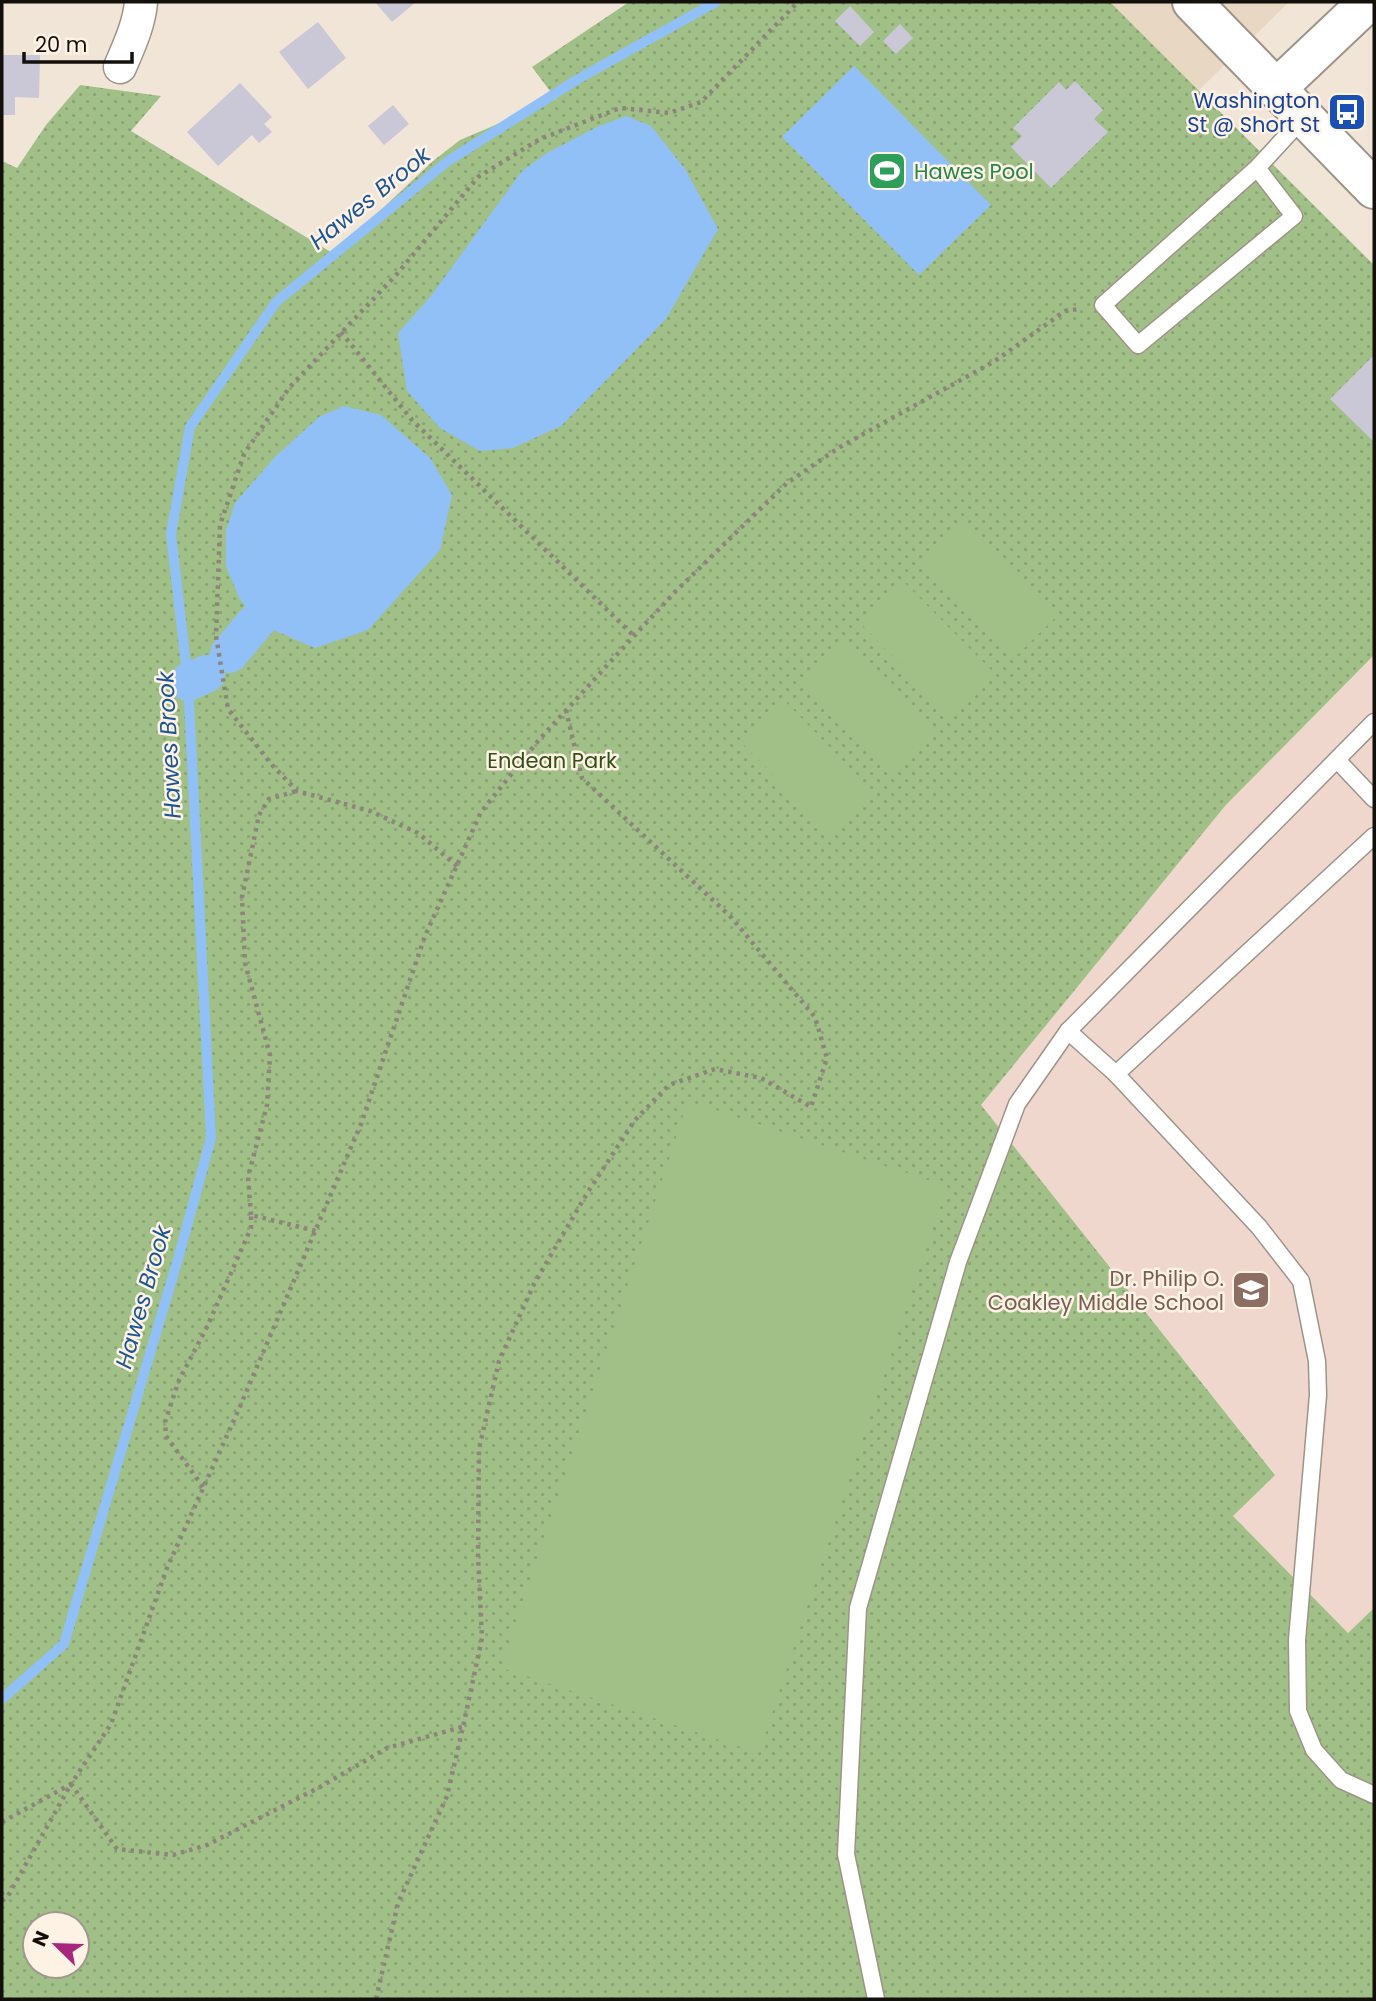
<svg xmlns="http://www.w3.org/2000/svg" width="1376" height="2001" font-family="Poppins,sans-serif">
<defs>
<pattern id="park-dots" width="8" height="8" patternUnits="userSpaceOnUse" patternTransform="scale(1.75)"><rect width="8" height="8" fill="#a1c088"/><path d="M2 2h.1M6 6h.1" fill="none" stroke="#8aa474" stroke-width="1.8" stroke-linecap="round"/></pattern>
</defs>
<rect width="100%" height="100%" fill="#f1e5d7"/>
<!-- built -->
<polygon fill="#e7d7c3" points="1110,2 1289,2 1199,90"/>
<!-- education -->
<polygon fill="#f0d7ce" points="1374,655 1374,1608 1348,1634 1233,1516 1275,1474 981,1105 1225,806"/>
<!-- park -->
<path fill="url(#park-dots)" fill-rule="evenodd" d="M629,2H1110L1374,265V655L1225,806L981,1105L1275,1475L1233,1516L1348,1633L1374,1608V1999H2V161L17,168L46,125L80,85L161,96L131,131L334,254L433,161L460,140L556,99L532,67ZM35,1924H77V1966H35Z"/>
<!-- garden -->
<g fill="#a1c088">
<polygon points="966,523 1057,616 1014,658 923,565"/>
<polygon points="905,583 996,675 953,718 863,626"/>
<polygon points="845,642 936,735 893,777 802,684"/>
<polygon points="785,701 875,794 833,836 742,743"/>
<polygon points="688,1101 946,1186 759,1753 502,1668"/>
</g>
<!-- water -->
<g fill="#91c0f7">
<polygon points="854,66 991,205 919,275 782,137"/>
<polygon points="626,116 651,126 685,169 718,229 666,319 561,426 513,448 480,451 440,428 407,391 398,333 431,296 522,171 547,153 597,127"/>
<polygon points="344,406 381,415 430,458 452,495 440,550 368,630 315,648 269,628 240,600 226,566 226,531 235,503 275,457 319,417"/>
</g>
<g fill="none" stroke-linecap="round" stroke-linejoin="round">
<!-- stream -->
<polyline stroke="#91c0f7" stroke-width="10" points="2,1699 64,1644 178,1259 211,1138 188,682 171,534 190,427 276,302 448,161 578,79 716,2"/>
<!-- canal -->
<g stroke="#91c0f7" stroke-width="38">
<polyline points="229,654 293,578"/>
<polyline points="188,682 206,674"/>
</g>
</g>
<!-- building -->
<g fill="#cac7d7">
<polygon points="375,2 416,2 392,22"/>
<polygon points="850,6 874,32 860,46 835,21"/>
<polygon points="318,22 346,58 308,89 279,52"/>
<polygon points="900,24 913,38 896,54 883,41"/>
<polygon points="2,55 40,55 39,98 15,97 15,115 2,115"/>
<polygon points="1075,81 1103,110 1094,119 1108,132 1051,188 1011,147 1022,136 1013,128 1059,82 1066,90"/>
<polygon points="240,83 272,117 264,124 272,132 259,143 252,135 218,166 187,132"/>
<polygon points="393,105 409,124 384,145 368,126"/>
<polygon points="1374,355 1374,442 1330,399"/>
</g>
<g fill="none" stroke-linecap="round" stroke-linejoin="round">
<defs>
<g id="lane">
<polyline points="1257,168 1294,216 1138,345 1103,305 1257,168 1303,118"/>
<polyline points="1337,760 1374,799"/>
<polyline points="1068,1031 1116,1074 1259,1227 1301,1281 1317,1361 1318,1395 1297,1640 1298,1711 1314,1750 1341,1780 1374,1795"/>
<polyline points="1116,1074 1374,836"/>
<polyline points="876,1999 846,1854 858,1608 958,1262 1017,1104 1068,1031 1374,722"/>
</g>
<path id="street" d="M120,67C129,46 139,25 141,2"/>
<g id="secondary">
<polyline points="1192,2 1374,189"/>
<polyline points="1276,89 1368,2"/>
</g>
</defs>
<!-- lane casing -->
<use href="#lane" stroke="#9e9387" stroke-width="19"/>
<!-- street casing -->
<use href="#street" stroke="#9e9387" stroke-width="35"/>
<!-- secondary casing -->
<use href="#secondary" stroke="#9e9387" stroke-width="42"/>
<!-- path -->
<g stroke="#8d847b" stroke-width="4.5" stroke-dasharray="3.5 5" stroke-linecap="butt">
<polyline points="341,332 412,420 634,636"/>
<polyline points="457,866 418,833 370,811 297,791 272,765 228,709 216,636 220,525 244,454 289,388 397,274 478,177 540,139 620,108 669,113 701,102 798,2"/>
<polyline points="251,1215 248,1177 267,1105 270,1055 245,963 242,897 259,815 269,799 297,791"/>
<polyline points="203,1487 166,1436 165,1422 179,1380 206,1329 251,1228 251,1215 316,1231"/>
<polyline points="2,1822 71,1784 111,1724 167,1568 238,1411 361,1124 425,936 481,812 538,741 634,636 675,592 787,483 840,447 995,361 1065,311 1079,309"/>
<polyline points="2,1901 8,1896 71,1784 117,1849 173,1855 207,1845 320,1787 387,1748 462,1727"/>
<polyline points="376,1999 398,1903 447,1796 463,1727 482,1638 478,1555 479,1449 499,1361 534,1284 586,1195 635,1120 669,1085 715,1069 761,1078 811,1107 827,1058 815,1017 730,916 582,778 566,710"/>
</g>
<!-- lane -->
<use href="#lane" stroke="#fff" stroke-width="16"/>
<!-- street -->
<use href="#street" stroke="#fff" stroke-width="32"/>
<!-- secondary -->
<use href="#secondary" stroke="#fff" stroke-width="38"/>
</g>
<!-- icons -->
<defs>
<symbol id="bus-square" viewBox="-11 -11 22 22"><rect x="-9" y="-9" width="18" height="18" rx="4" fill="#1a4fb4" stroke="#fef2e5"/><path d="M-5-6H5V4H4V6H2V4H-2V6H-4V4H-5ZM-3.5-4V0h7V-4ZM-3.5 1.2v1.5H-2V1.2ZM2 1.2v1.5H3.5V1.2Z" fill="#fff"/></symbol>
<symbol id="stadium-square" viewBox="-11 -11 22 22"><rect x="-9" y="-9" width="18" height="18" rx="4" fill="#2e9e5b" stroke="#fef2e5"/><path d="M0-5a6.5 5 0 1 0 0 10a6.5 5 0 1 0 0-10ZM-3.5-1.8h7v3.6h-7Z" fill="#fff"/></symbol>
<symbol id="school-square" viewBox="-11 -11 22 22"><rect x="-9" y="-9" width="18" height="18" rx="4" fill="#8d6e63" stroke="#fef2e5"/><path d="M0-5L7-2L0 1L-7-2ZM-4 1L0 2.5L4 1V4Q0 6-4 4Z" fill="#fff"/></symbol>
</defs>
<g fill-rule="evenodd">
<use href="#bus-square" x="1325" y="90" width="44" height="44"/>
<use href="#stadium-square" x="865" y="149" width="44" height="44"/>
<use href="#school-square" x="1229" y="1268" width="44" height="44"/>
</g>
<g text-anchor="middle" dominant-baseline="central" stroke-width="5" stroke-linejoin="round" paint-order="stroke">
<!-- transit labels -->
<g font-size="21" fill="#164399" stroke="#fef2e5" text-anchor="end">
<text x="1320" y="100">Washington<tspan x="1320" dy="24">St @ Short St</tspan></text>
</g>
<!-- leisure labels -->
<g font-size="21" fill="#27864d" stroke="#fef2e5" text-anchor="start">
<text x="914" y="171">Hawes Pool</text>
</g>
<!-- park labels -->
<g font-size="21" fill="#334e17" stroke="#fef2e5">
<text x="552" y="760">Endean Park</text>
</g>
<!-- education labels -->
<g font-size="21" fill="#785e54" stroke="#fef2e5" text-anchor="end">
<text x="1224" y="1278">Dr. Philip O.<tspan x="1224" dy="24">Coakley Middle School</tspan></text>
</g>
<!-- water labels -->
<g font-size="23" font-style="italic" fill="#1b5694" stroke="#fef2e5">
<text transform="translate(370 198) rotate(-39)">Hawes Brook</text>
<text transform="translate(169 745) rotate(-93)">Hawes Brook</text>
<text transform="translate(143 1297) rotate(-74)">Hawes Brook</text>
</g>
</g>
<!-- border -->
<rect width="1376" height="2001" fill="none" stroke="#130f0b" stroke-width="7"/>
<!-- north arrow -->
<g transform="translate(56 1945) rotate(293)"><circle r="33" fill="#fef2e5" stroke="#a0978e" stroke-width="2"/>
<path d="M0-5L12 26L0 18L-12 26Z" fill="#a5287c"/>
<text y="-10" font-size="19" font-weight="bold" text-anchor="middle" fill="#130f0b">N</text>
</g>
<!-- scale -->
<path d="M24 52v10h108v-10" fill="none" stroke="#130f0b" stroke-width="3.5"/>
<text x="35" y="52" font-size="21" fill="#130f0b" stroke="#fef2e5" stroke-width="5" paint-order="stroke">20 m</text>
</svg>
